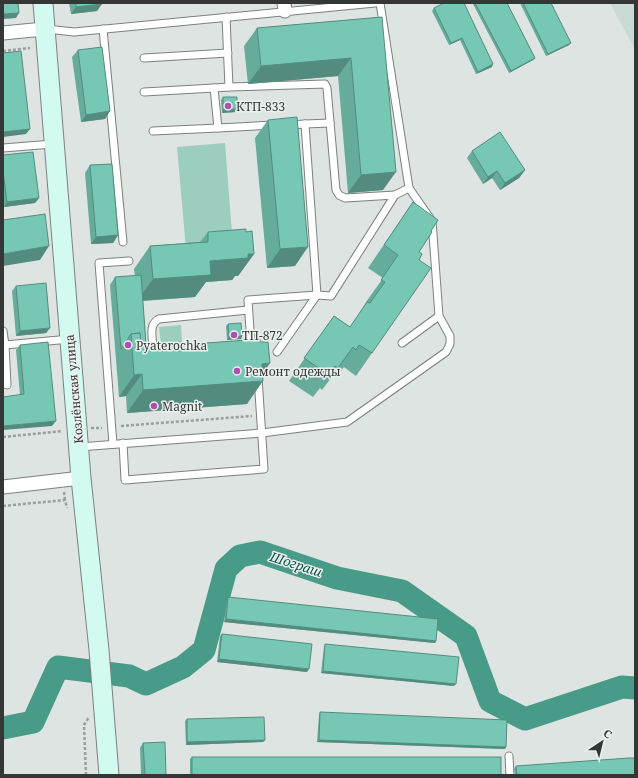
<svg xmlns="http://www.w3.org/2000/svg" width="638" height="778" font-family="'Noto Serif',serif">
<rect width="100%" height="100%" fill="#dee4e2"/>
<!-- built -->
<polygon fill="#ccdad6" points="610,3 635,3 635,50"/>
<!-- green -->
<g fill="#9ccec0">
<polygon points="225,143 233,246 186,249 177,147"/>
<polygon points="181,325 182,343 161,345 159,327"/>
</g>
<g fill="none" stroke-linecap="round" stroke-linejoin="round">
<!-- river -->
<polyline stroke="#489b88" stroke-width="23" points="3,728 33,722 58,667 129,676 146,684 183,667 204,650 226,569 240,556 260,552 337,578 402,591 466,636 490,701 525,719 622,687 635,688"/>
<defs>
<g id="lane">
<polyline points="226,17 229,87 325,84 327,88 336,190 339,195 345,198 395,195 409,188 380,3"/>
<polyline points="47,29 74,32 375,3"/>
<polyline points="103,29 123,242"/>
<polyline points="144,58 228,53"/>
<polyline points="229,87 214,88 218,128 273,125"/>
<polyline points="144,92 214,88"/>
<polyline points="305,124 330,123"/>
<polyline points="153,131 218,128"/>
<polyline points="3,148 53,144"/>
<polyline points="3,331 5,345 70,339"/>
<polyline points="402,343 439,316"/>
<polyline points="3,346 5,345 7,385"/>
<polyline points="253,348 251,345 248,300 317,295 331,296 395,195"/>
<path d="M157,350L153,346C152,336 149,324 159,319L248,310"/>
<polyline points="277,352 317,295 305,124 289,125"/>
<polyline points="123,443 125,480 264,469 258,377"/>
<polyline points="113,444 99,263 129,261"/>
<polyline points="79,447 262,433 347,422 446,352 450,344 450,336 439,316 432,221 409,188"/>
<polyline points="509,756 510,775"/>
</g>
<g id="street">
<polyline points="284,3 285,11"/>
<polyline points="3,33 44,29"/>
<polyline points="3,487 81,478"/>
</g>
<polyline id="secondary" points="43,3 81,478 99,650 109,775"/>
</defs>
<!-- lane casing -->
<use href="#lane" stroke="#7b807e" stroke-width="9"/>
<!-- street casing -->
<use href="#street" stroke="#7b807e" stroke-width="15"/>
<!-- secondary casing -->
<use href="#secondary" stroke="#7b807e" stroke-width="21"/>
<!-- path -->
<g stroke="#9a9e9d" stroke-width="2.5" stroke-dasharray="3 2" stroke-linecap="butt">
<polyline points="3,51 30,48"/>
<polyline points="121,426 252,416"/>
<polyline points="91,428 102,428"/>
<polyline points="3,437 62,431"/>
<polyline points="64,492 65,500"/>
<polyline points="3,506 65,500 67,508"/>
<polyline points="86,775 84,725 89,717"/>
</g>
<!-- lane -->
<use href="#lane" stroke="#fff" stroke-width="7"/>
<!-- street -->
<use href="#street" stroke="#fff" stroke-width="13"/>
<!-- secondary -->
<use href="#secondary" stroke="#d2faf1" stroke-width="19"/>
</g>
<!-- wall -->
<g fill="#65ac9b">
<polygon points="69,3 102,3 97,11 71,14"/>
<polygon points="473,3 507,3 535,58 533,60 509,73 473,4"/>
<polygon points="520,3 551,3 569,45 546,56"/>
<polygon points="434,8 492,67 476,74 460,40 449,45 432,11"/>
<polygon points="382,17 383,190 348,193 338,76 248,84 244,46 257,28"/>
<polygon points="78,50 110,111 105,119 81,122 72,57"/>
<polygon points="223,97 236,112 222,113 221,100"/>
<polygon points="268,120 295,266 267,268 255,138"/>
<polygon points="472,151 525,170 519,178 500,190 492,178 483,184 467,158"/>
<polygon points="3,155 39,198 35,203 4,207"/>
<polygon points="90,165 118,235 113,243 91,244 85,173"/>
<polygon points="413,202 431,231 419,252 419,260 372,353 356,376 344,367 340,372 337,370 322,390 320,388 313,397 289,381 334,316 350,327 366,303 366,302 383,278 368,268"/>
<polygon points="208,232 254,254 238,276 235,276 232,280 206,282 195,297 143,301 146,344 167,346 262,374 247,404 127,413 126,396 119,397 110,285 115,277 135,276 134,269 150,246 200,242"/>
<polygon points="16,286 50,328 46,333 16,336 12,291"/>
<polygon points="228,324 242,336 241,339 227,340 226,326"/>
<polygon points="20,345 52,426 20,395 16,350"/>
<polygon points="228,597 436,641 435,643 224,622 227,600"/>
<polygon points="222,634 307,672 217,662 220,636"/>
<polygon points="325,644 454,686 321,673 324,647"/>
<polygon points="320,712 506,747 505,749 317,742 319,715"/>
<polygon points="187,719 265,740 263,742 186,745 185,721"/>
<polygon points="143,743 166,775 141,775 140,748"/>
<polygon points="192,757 501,775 190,775 190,759"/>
<polygon points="516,766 635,775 515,775 514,769"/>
</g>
<!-- shaded-wall -->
<g fill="#538c7e">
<polygon points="144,3 182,3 143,4"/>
<polygon points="102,4 97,11 71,14 76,7"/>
<polygon points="19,13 16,18 3,19 3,14"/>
<polygon points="462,38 460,40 449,45 451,43"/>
<polygon points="571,43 569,45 546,56 548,54"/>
<polygon points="351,58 338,76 248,84 261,66"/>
<polygon points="535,58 533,60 509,73 511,71"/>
<polygon points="493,64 492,67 476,74 478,72"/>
<polygon points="237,109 236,112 222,113 223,110"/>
<polygon points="110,111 105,119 81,122 86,115"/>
<polygon points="30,129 26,134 3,137 3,132"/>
<polygon points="525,170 519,178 500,190 505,183"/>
<polygon points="497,171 492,178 483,184 488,177"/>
<polygon points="396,172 383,190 348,193 361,175"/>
<polygon points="39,198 35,203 4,207 7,202"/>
<polygon points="118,235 113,243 91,244 96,237"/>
<polygon points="49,246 40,260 3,266 3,254"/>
<polygon points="308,247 295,266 267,268 280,249"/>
<polygon points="248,254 254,254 238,276 235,276 232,280 206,282 195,297 137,301 153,279 210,261"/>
<polygon points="50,328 46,333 16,336 20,331"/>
<polygon points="242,336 241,339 227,340 229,337"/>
<polygon points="270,363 257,382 263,381 247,404 127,413 143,390 262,364"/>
<polygon points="142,374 126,396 119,397 134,375"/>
<polygon points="56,421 52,426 3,430 3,426"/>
<polygon points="226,619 436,641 435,643 224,622"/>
<polygon points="219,659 309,669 307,672 217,662"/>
<polygon points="323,671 456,684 454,686 321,673"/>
<polygon points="265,740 263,742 186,745 187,742"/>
<polygon points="319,740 506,747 505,749 317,742"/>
</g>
<!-- building -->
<g fill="#76c8b4" stroke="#538c7e">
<polygon points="3,3 18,3 19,13 3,14"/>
<polygon points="76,3 102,3 102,4 76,7"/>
<polygon points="444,3 464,3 493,64 478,72 462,38 451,43 434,8"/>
<polygon points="475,3 507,3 535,58 511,71"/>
<polygon points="523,3 551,3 571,43 548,54"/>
<polygon points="382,17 396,172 361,175 351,58 261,66 257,28"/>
<polygon points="102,47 110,111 86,115 78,50"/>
<polygon points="21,51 30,129 3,132 3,53"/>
<polygon points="223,97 237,97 237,109 223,110"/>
<polygon points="297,117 308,247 280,249 268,120"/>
<polygon points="500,132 525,170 505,183 497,171 488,177 472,151"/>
<polygon points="33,152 39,198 7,202 3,171 3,155"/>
<polygon points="112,164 118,235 96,237 90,165"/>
<polygon points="413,202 438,220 431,231 432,232 419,252 422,254 419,260 431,268 372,353 359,345 356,350 353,347 338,368 335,366 329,375 304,358 334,316 350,327 367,302 370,303 385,282 381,280 398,255 384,245"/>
<polygon points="45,214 49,246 3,254 3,220"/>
<polygon points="246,229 246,232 252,231 254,254 248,254 248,258 210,261 211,275 153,279 150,246 208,242 208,232"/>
<polygon points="141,275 146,344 141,344 140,333 131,334 121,349 115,277"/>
<polygon points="46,283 50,328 20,331 16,286"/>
<polygon points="241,323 242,336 229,337 228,324"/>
<polygon points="140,333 141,344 166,342 167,346 260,339 260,342 268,342 270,363 262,364 263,381 143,390 142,374 134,375 131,334"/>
<polygon points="48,342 56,421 3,426 3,397 24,394 20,345"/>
<polygon points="228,597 438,619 436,641 226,619"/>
<polygon points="222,634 312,644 309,669 219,659"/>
<polygon points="325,644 459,657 456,684 323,671"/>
<polygon points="320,712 507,720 506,747 319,740"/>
<polygon points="264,717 265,740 187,742 187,719"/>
<polygon points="165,742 166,775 145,775 143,743"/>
<rect x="192" y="757" width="309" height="18"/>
<polygon points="629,758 635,758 635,775 517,775 516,766"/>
</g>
<!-- markers -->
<g fill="#b04eb4" stroke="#ebf1ef" stroke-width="1.5">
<circle cx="228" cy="106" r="4"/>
<circle cx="234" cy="335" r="4"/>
<circle cx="128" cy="345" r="4"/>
<circle cx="237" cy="371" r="4"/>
<circle cx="154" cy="406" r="4"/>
</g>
<g text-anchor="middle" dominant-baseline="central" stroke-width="3" stroke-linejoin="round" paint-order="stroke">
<!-- poi labels -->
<g font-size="12" fill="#353736" stroke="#ebf1ef" text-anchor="start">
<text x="236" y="106">КТП-833</text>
<text x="242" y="335">ТП-872</text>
<text x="136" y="345">Pyaterochka</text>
<text x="245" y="371">Ремонт одежды</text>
<text x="162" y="406">Magnit</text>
</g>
<!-- street labels -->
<g font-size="12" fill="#353736" stroke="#ebf1ef">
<text transform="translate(74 389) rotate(-95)">Козлёнская улица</text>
</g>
<!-- water labels -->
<g font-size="13" font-style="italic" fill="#0a5345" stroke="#ebf1ef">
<text transform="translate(296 564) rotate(18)">Шограш</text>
</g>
</g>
<!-- border -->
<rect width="638" height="778" fill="none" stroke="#353736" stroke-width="8"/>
<!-- north arrow -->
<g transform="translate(602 742) rotate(35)" stroke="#ebf1ef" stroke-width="3" paint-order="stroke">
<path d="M0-3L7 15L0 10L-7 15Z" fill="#353736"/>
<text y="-6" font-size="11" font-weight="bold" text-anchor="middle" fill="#353736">С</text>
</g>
</svg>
